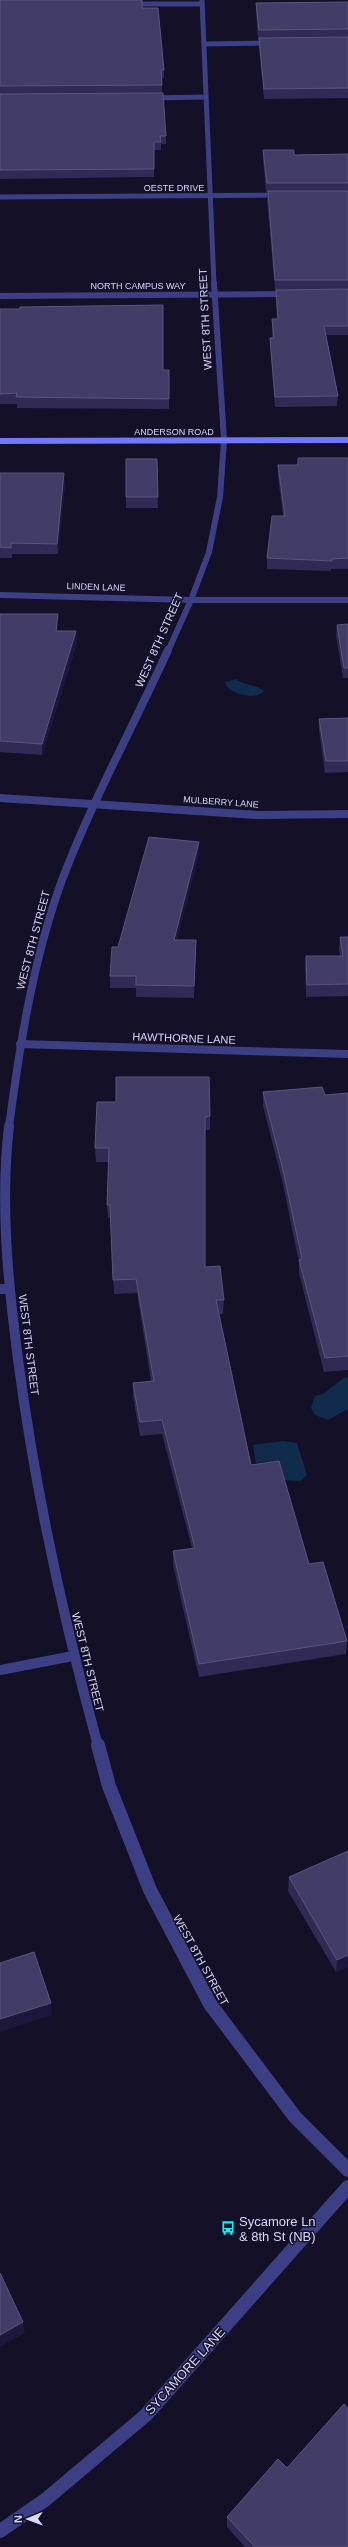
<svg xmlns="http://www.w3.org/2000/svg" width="348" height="2547" font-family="Arial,sans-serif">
<rect width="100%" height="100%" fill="#131027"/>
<!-- water -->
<g fill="#102b4c">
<path d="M236,679C245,686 255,684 264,691C256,701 233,694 226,686L225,682Z"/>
<polygon points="345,1377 348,1378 348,1409 328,1420 315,1415 311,1408 315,1396 323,1394"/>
<polygon points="283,1441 297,1443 307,1475 300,1481 284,1480 277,1461 256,1463 253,1445"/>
</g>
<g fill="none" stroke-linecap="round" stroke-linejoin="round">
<!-- minor-far3 -->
<g stroke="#3d3f85" stroke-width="5">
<polyline points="128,4 202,4"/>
<polyline points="204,44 272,43"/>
<polyline points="150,98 206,97"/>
<polyline points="0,197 280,195"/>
</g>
<!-- minor-far2 -->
<g stroke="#3d3f85" stroke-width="6">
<polyline points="0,296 288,294"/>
<polyline points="0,595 191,600 348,600"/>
</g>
<!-- minor-far1 -->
<g stroke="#3d3f85" stroke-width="8">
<polyline points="0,798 258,815 348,814"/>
<polyline points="20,1044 348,1054"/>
</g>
<!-- minor -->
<g stroke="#3d3f85" stroke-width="10">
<polyline points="0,1289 9,1289"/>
<polyline points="0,1670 73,1656"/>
</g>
<!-- tertiary-far4 -->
<polyline stroke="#3d3f85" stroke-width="5" points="202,0 214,284"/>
<!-- tertiary-far3 -->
<polyline stroke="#3d3f85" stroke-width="6" points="168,651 191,600 209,552 220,497 224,440 214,283"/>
<!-- tertiary-far2 -->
<path stroke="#3d3f85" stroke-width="8" d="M9,1127C20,1043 33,960 62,880C92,801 133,727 168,650"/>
<!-- tertiary-far1 -->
<path stroke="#3d3f85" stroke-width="10" d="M9,1126C0,1203 8,1283 18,1359C35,1490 63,1618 98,1746"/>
<!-- tertiary -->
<g stroke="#3d3f85" stroke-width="14">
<polyline points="98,1745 109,1786 150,1890 210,2004 295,2117 348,2170"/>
<polyline points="0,2531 45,2500 146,2415 348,2187"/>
</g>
<!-- secondary -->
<polyline stroke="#7278fb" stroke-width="6" points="0,441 348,440"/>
</g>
<!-- wall -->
<g fill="#302a55">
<polygon points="0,0 142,8 164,70 164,78 162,78 162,93 166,136 166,144 161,144 161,150 154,150 154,177 0,179"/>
<polygon points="348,2 348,98 264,99 259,48 259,40 258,40 256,13 256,3"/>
<polygon points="263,150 294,155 348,154 348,335 326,335 338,396 337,406 275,407 270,348 270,338 272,338 272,319 277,319 276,299 276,290 275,290 267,200 268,192 266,192 263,159"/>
<polygon points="0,309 163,370 169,370 169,409 17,408 17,404 0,404"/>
<polygon points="298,458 348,458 348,569 331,569 331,571 267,569 267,558 283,516 278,476 278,465 297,465"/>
<polygon points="126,459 157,459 158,508 126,508"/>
<polygon points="0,473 65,484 58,554 12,554 12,558 0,558"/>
<polygon points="0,614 58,625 57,631 76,631 77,642 42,755 0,752"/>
<polygon points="348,624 348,678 343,678 336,635 337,625"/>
<polygon points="348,718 348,772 325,773 319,730 319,719"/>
<polygon points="199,853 177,940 196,940 194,998 136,997 136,988 110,988 110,976 118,947"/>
<polygon points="340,937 348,937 348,996 306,997 305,967 306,956 340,956 339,949"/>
<polygon points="263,1092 325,1095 348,1093 348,1370 324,1372 299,1273 299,1263 283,1184 263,1106"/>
<polygon points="97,1102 210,1116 210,1130 205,1130 205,1267 224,1300 223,1314 219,1314 251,1465 309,1564 347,1641 346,1654 199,1677 173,1565 173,1551 192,1548 162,1434 140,1436 133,1396 133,1383 151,1381 137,1293 114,1294 110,1218 108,1218 107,1205 109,1162 96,1162 95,1148"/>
<polygon points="289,1877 348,1967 336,1972 288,1891"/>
<polygon points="287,2468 348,2547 245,2547 227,2527 227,2517"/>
</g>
<!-- shaded-wall -->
<g fill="#1d183b">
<polygon points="64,473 65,484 58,554 57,544"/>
<polygon points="58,614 58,625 56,642 56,631"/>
<polygon points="76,631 77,642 42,755 42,744"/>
<polygon points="199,842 199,853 174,952 174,940"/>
<polygon points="196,940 196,952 194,998 194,986"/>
<polygon points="348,1955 348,1967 336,1972 337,1960"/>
<polygon points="51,2003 52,2015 0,2032 0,2019"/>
<polygon points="23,2322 25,2333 0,2347 0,2335"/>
</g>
<!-- building -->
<g fill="#423d67" stroke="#5a557f">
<polygon points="0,0 142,0 142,8 158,8 164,70 161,70 162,85 0,86"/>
<polygon points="348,2 348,29 259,30 256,3"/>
<polygon points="348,37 348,88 264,89 259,38"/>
<polygon points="163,93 166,136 160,136 161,142 154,142 154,169 0,170 0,94"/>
<polygon points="263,150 294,150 294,155 348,154 348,183 267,183"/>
<polygon points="268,191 348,191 348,280 275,280"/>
<polygon points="348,289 348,326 324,326 338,396 275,397 270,338 274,338 272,319 278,319 276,290"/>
<polygon points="163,305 163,370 169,370 169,399 16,397 17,393 0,394 0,309 20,309 20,307"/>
<polygon points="298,458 348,458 348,558 332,559 332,561 267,558 272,516 285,516 278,465 298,465"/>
<polygon points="126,459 157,459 158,497 126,497"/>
<polygon points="0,473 64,473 57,544 11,543 11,548 0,547"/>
<polygon points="0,614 58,614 56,631 76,631 42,744 0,741"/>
<polygon points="348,624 348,668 344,668 337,625"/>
<polygon points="348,718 348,761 326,761 319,719"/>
<polygon points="149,837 199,842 174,940 196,940 194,986 136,985 136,976 110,976 112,947 118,947"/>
<polygon points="340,937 348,937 348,984 307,985 306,956 343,956"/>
<polygon points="116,1077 209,1077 210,1116 205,1117 205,1267 220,1266 224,1300 216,1300 251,1465 279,1461 309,1564 323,1562 347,1641 199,1664 173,1551 195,1548 162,1420 140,1422 133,1383 154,1381 136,1279 113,1280 110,1205 107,1205 109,1148 95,1148 97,1102 116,1102"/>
<polygon points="322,1087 325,1095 348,1093 348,1356 325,1358 299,1260 302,1259 283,1170 263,1092"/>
<polygon points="348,1851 348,1955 337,1960 289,1877"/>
<polygon points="34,1952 51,2003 0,2019 0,1963"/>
<polygon points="0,2273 23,2322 0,2335"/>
<polygon points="344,2404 348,2409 348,2547 255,2547 227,2517 278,2459 287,2468"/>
</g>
<!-- icons -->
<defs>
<symbol id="bus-bare" viewBox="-9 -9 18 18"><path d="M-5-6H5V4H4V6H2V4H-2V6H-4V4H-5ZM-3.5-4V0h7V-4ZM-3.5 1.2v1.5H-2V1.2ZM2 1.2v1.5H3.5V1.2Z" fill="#0af1f8" stroke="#131027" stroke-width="2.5" paint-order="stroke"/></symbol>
</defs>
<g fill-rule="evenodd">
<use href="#bus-bare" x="218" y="2218" width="20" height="20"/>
</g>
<g text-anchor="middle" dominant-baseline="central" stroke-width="3" stroke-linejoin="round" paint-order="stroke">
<!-- far-street labels -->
<g font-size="9" fill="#d9d8fe" stroke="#131027">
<text x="174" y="188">OESTE DRIVE</text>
<text x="138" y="286">NORTH CAMPUS WAY</text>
<text x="174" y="432">ANDERSON ROAD</text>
<text transform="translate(96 587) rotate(2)">LINDEN LANE</text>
<text transform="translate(221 802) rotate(4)">MULBERRY LANE</text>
</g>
<!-- street labels -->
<g font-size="11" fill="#d9d8fe" stroke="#131027">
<text transform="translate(205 319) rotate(-93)">WEST 8TH STREET</text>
<text transform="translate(159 640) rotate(-66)">WEST 8TH STREET</text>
<text transform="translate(33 940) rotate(-75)">WEST 8TH STREET</text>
<text transform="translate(184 1038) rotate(2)">HAWTHORNE LANE</text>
<text transform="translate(29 1345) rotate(83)">WEST 8TH STREET</text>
<text transform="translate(88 1662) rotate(76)">WEST 8TH STREET</text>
<text transform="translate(201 1960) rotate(61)">WEST 8TH STREET</text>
</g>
<!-- near-poi labels -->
<g font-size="13" fill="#d9d8fe" stroke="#131027" text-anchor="start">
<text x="239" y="2221">Sycamore Ln<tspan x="239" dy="15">&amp; 8th St (NB)</tspan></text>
</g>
<!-- near-street labels -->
<g font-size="13" fill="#d9d8fe" stroke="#131027">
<text transform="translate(185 2371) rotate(-48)">SYCAMORE LANE</text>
</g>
</g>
<!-- north arrow -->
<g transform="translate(28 2519) rotate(269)" stroke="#131027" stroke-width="3" paint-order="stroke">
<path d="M0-3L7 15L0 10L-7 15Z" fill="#d9d8fe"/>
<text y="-6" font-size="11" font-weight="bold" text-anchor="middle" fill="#d9d8fe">N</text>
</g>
</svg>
